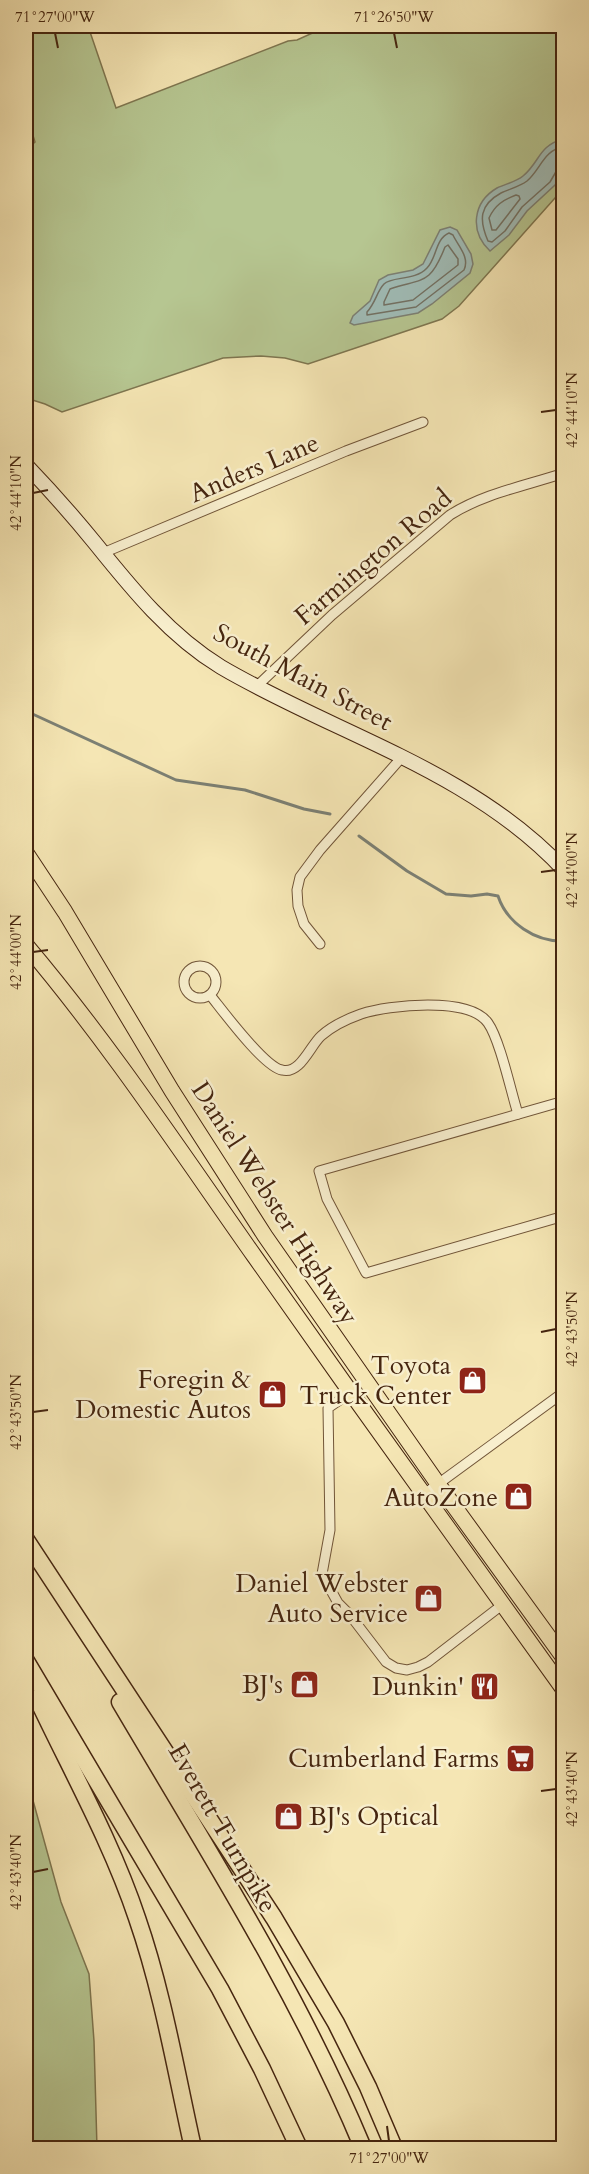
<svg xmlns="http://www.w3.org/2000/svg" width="589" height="2174" font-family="Cardo,serif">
<rect width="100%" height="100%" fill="#f5e6b4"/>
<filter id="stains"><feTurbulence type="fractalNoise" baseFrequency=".00333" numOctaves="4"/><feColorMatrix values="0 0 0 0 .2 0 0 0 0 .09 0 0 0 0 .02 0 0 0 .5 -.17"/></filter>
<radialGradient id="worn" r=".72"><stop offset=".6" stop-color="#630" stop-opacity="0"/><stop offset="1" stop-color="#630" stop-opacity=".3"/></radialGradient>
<!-- green -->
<g fill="#b6c691" stroke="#7e7650" stroke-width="1.5">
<polygon points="26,26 88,26 116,108 288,41 297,40 328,26 563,26 563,189 459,306 442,319 308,364 285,358 261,356 223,358 62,412 45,404 26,398 26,150 35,142 26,113"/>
<polygon points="26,1775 61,1902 89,1974 94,2041 97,2148 26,2148"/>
</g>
<!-- water -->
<g fill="#a0bdb8" stroke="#7c8074" stroke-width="1.5">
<path d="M563,139V170L555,185L527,211L509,235L490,251C469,231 473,202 497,188C505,184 516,182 523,176C540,162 538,146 563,139Z"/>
<polygon points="450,227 457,230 471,254 473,264 470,273 432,304 418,313 354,325 350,323 353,316 370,301 379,280 388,275 413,270 423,264 440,230"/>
</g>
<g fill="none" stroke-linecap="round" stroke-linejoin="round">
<!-- shore -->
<g stroke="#727164" stroke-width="1.5">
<path d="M564,146C543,151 541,169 527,181C519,187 509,189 501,193C479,205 479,220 488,241L492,242L505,231L522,207L550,182L557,170L564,169"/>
<path d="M516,195L519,196L520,199L496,230H492L489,218C495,205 503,200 516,195Z"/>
<path d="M449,233L453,235C458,246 470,257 464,270L416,307L367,315V312C376,302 377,291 384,284C392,276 415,281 427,268C437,258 435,239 449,233Z"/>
<path d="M448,245L458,259V265L413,300L384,305V302L390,289C424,278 430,285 445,247Z"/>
</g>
<!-- stream -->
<g stroke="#7c8074" stroke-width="3">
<polyline points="26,711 176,780 245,790 304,809 330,814"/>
<path d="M359,836L407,871L446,894L471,896L487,894L498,896C507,923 535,942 564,941"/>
</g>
<defs>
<g id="street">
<polyline points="103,553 346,451 423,422"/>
<path d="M257,686L332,615L450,515C485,493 525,486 564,473"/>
<polyline points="320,944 304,924 298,906 297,890 300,877 320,850 402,757"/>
<circle cx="200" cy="982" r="16"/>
<path d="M210,995C223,1011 264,1067 282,1070C300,1075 310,1046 321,1036C332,1026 347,1019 361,1014C389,1005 469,996 488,1023C500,1040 511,1092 518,1114"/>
<polyline points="564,1101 319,1171 327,1199 366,1273 564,1216"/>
<polyline points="350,1393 328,1408 330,1530 322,1574 338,1603 350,1615 386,1662 396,1668 407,1670 418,1667 428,1662 502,1605"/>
<polyline points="423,1495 564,1392"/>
</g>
<path id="secondary" d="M26,465C50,490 73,516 95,543C132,589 170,636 221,667C335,734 471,770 564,870"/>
<g id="primary">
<polyline points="26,853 65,912 172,1091 265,1236 438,1484 564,1658"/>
<path d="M26,945C109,1043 181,1152 255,1257C357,1402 460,1546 564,1690"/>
</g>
<g id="highway">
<polyline points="26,1540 274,1918 336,2023 368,2087 394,2148"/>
<polyline points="26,1661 220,1989 262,2069 299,2148"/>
<path d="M37,1698C71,1770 112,1843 137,1918C163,1993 176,2072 193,2148"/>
<path d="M120,1702C206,1848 298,1992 363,2148"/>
</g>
</defs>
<!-- street casing -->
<use href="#street" stroke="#715538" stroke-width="11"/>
<!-- secondary casing -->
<use href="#secondary" stroke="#45250f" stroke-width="16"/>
<!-- primary casing -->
<use href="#primary" stroke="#45250f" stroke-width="17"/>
<!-- highway casing -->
<use href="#highway" stroke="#45250f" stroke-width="19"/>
<!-- street -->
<use href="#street" stroke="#f8efce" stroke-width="9"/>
<!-- secondary -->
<use href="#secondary" stroke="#f8efce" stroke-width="14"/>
<!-- primary -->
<use href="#primary" stroke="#f5e6b4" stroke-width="15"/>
<!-- highway -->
<use href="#highway" stroke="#f5e6b4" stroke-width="16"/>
</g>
<!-- ticks -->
<path fill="none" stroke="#45250f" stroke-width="2" d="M55,33L58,48M394,33L397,48M541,412L556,410M33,493L48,490M541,872L556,870M33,952L48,950M541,1332L556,1329M33,1412L48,1410M541,1791L556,1789M33,1872L48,1869M387,2126L389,2141"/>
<!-- icons -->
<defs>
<symbol id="shop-square" viewBox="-11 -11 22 22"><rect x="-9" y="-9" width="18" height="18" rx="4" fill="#8f2418" stroke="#f8efce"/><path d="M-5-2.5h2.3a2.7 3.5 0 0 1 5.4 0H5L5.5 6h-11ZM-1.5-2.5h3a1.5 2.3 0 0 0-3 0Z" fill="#fff"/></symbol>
<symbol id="restaurant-square" viewBox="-11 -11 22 22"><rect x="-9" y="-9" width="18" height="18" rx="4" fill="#8f2418" stroke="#f8efce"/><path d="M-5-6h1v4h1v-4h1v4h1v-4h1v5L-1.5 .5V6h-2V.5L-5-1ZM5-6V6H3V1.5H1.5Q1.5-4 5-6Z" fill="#fff"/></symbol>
<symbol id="supermarket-square" viewBox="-11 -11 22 22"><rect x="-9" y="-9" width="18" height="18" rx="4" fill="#8f2418" stroke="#f8efce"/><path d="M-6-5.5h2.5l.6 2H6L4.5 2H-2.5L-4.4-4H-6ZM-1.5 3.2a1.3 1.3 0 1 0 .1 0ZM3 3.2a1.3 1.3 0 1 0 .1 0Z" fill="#fff"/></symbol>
</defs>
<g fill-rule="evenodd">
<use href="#shop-square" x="456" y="1364" width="33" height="33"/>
<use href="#shop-square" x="256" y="1378" width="33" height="33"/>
<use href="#shop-square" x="502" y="1480" width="33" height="33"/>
<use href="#shop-square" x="412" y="1582" width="33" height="33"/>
<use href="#shop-square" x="288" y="1668" width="33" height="33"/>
<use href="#restaurant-square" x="468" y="1670" width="33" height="33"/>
<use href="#supermarket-square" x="504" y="1742" width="33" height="33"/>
<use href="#shop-square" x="272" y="1800" width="33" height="33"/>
</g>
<g text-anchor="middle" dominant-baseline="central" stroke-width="5" stroke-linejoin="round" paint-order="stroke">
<!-- street labels -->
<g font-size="26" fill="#45250f" stroke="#f8efce">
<text transform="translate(254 468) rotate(-23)">Anders Lane</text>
<text transform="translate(373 557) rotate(-40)">Farmington Road</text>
<text transform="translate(303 677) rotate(28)">South Main Street</text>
<text transform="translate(275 1203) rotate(57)">Daniel Webster Highway</text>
<text transform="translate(223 1828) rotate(60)">Everett Turnpike</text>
</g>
<!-- poi labels -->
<g font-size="26" fill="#45250f" stroke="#f8efce" text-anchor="end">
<text x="451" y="1365">Toyota<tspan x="451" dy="30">Truck Center</tspan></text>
<text x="251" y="1379">Foregin &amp;<tspan x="251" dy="30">Domestic Autos</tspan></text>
<text x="498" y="1497">AutoZone</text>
<text x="408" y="1583">Daniel Webster<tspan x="408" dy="30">Auto Service</tspan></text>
<text x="283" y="1684">BJ's</text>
<text x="464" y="1686">Dunkin'</text>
<text x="499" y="1758">Cumberland Farms</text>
<text x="309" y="1816" text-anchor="start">BJ's Optical</text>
</g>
</g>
<!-- margin -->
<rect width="589" height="2174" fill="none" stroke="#f5e6b4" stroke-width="66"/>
<rect x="33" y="33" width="523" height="2108" fill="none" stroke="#45250f" stroke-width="2"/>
<g font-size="15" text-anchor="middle" fill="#45250f">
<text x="55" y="22">71°27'00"W</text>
<text x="394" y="22">71°26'50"W</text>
<text transform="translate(572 410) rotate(-90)" y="5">42°44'10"N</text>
<text transform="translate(16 493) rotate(-90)" y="5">42°44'10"N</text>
<text transform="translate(572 870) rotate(-90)" y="5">42°44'00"N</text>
<text transform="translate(16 952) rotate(-90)" y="5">42°44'00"N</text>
<text transform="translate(572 1329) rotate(-90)" y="5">42°43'50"N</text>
<text transform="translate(16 1412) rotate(-90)" y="5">42°43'50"N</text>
<text transform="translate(572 1789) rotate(-90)" y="5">42°43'40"N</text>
<text transform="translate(16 1872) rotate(-90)" y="5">42°43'40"N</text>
<text x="389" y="2163">71°27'00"W</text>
</g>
<rect width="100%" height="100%" filter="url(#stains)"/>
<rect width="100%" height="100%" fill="url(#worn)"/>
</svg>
